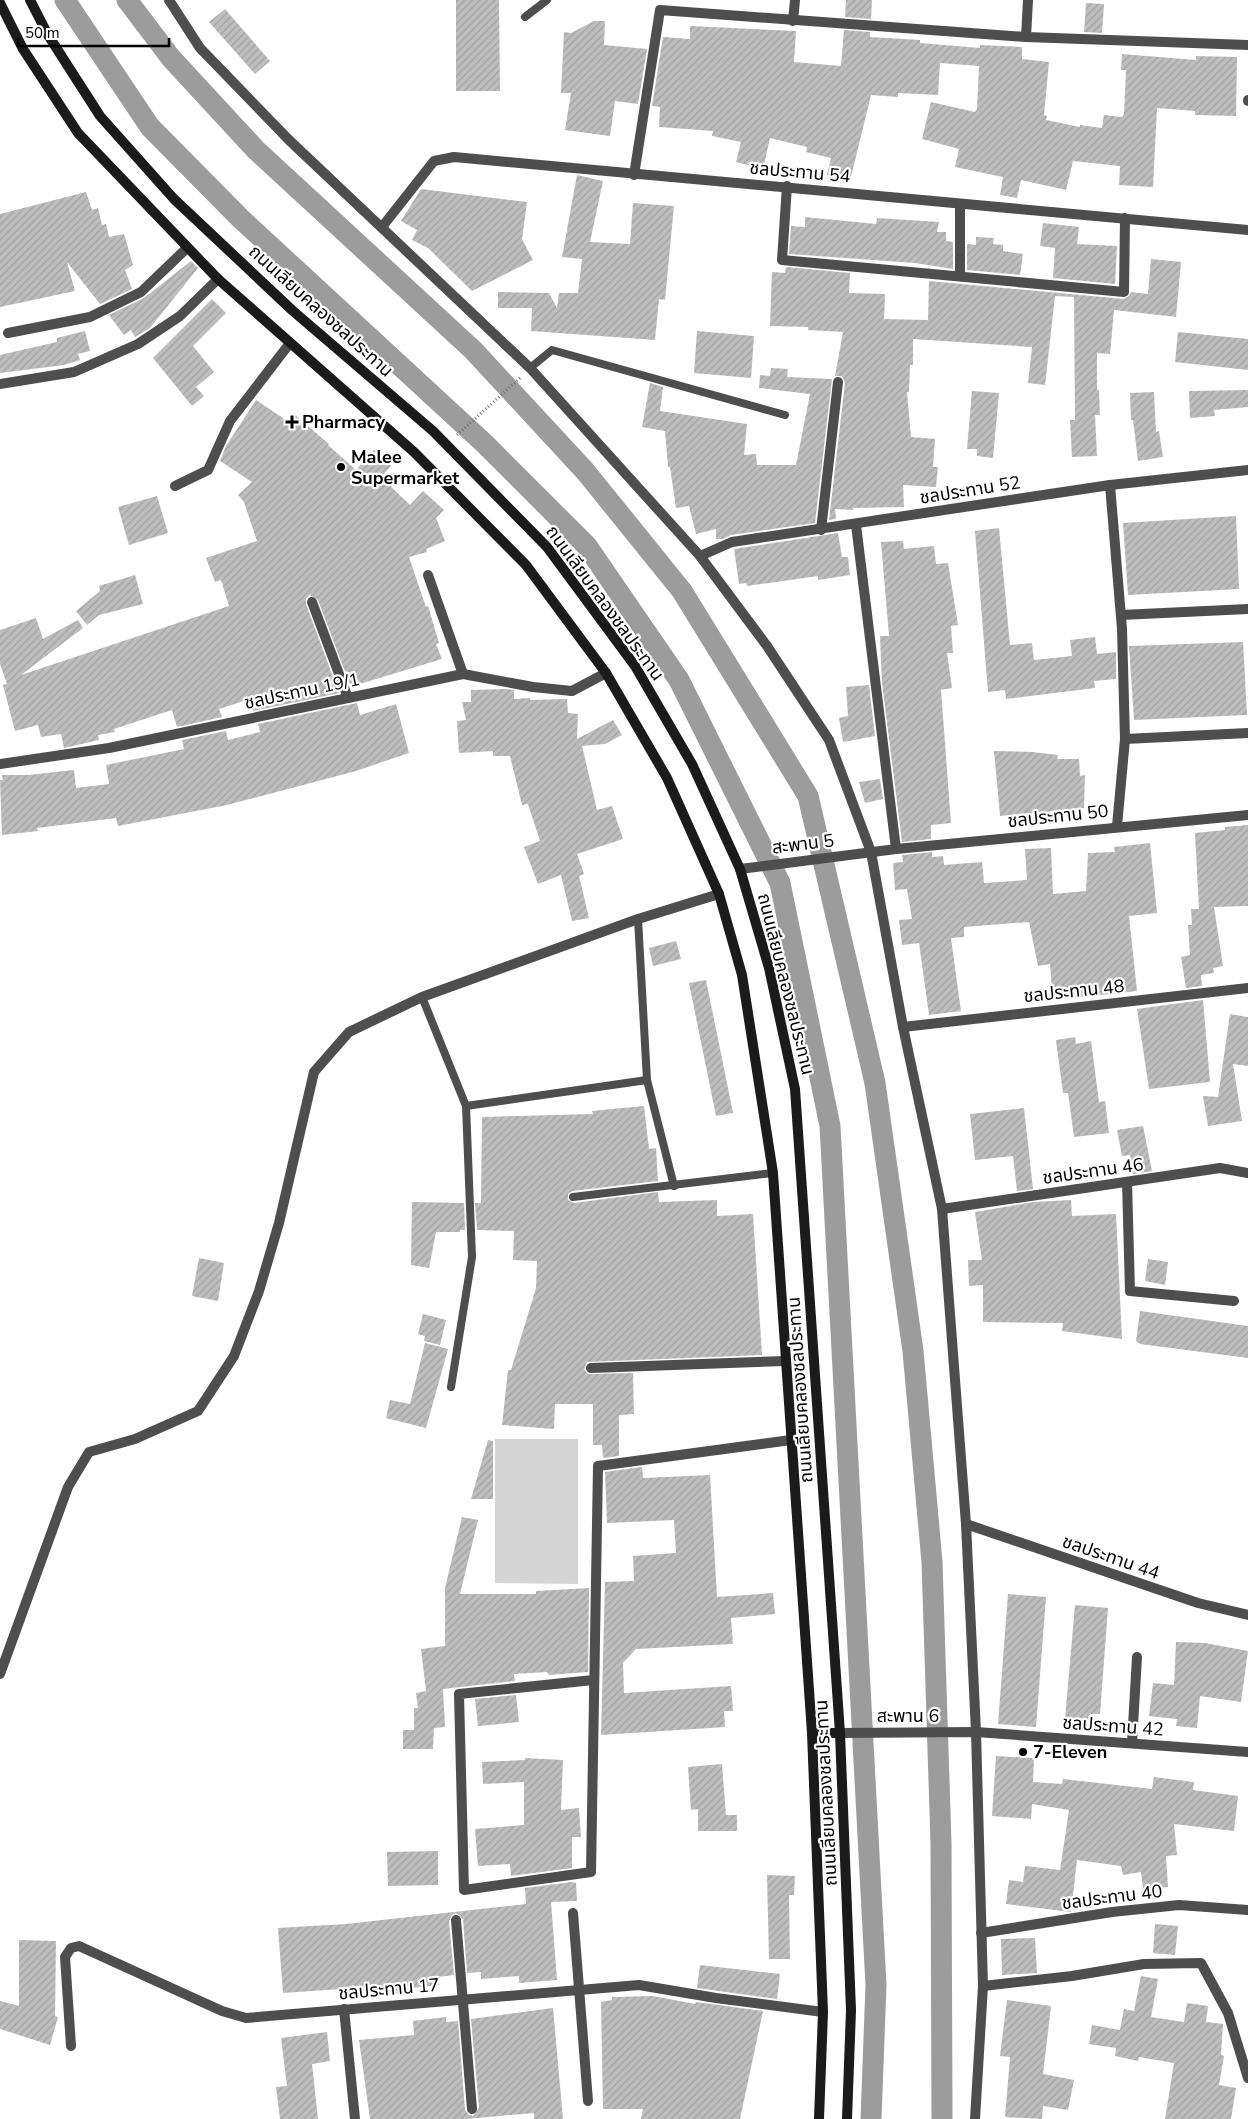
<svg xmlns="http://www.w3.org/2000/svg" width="1248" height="2119" font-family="'Nunito Sans','Noto Sans Thai',sans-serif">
<defs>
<pattern id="building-hatch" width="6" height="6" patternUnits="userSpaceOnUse" patternTransform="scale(1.25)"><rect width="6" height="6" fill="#bebebe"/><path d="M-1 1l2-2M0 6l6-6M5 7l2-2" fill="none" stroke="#a2a2a2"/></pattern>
</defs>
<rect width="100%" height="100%" fill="#fff"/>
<!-- pitch -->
<polygon fill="#d5d5d5" points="495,1439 578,1439 578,1584 495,1583"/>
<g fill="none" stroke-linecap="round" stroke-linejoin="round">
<!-- canal -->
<g stroke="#9c9c9c" stroke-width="21">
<polyline points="65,0 150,127 240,218 485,444 587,546 679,680 780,883 830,1126 876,1985 871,2119"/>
<polyline points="127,0 171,58 256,150 473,350 585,471 682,591 808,796 875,1083 913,1351 932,1562 941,1843 942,2119"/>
</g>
</g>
<!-- building -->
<g fill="url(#building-hatch)">
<polygon points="456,0 499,0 500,91 456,91"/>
<polygon points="846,0 872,0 871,19 845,17"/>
<polygon points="1086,3 1104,4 1102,33 1084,32"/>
<polygon points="225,9 270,61 255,74 209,22"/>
<polygon points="594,21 605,21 604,45 647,49 638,104 615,101 610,136 565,130 571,93 561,93 564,32 571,33"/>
<polygon points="690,26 796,31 794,62 841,66 844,30 870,32 870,37 920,40 920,43 980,48 980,45 1022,47 1022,59 1049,62 1044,115 1047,116 1046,120 1080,127 1080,125 1102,128 1104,115 1122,117 1124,114 1126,70 1121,70 1122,54 1196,60 1196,56 1237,57 1236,116 1195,115 1195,111 1157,108 1153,187 1119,185 1120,166 1073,161 1066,190 1021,180 1017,198 1000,195 1003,177 955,167 959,149 922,139 931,102 975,112 977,109 979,66 940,63 938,95 898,93 898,97 871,95 850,181 827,175 831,158 806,152 807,147 770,138 763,169 736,162 741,142 712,136 713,131 659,127 660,107 652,106 663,37 690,39"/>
<polygon points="577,175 603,181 590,242 630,244 633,203 674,206 665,300 659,299 655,340 531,331 532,308 498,308 498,292 549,293 557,308 559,293 578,293 582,259 562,257"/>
<polygon points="421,189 527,202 522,239 533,260 472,291 428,248 412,240 417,230 401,221"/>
<polygon points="86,192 92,210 98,208 102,225 106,224 109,237 124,234 133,265 125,270 132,289 100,304 67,262 75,291 0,307 0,214"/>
<polygon points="805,217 876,224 877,218 939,222 937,232 946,232 946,241 953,242 953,269 915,263 789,254 791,226 805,227"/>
<polygon points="1043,223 1079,227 1077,244 1117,246 1115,284 1053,278 1055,248 1040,246"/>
<polygon points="976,237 994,238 993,244 1003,245 1003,251 1023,254 1020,275 967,270 967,244 976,245"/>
<polygon points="1151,259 1181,262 1176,317 1114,310 1110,354 1097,353 1097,390 1099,390 1100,415 1095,415 1097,456 1072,457 1070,420 1075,420 1074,297 1055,296 1045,385 1028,383 1032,347 913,339 913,365 910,365 909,392 907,392 911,437 935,439 933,467 938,467 936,487 903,485 904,507 853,508 853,510 835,509 836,519 829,520 845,383 842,376 835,376 843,332 808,330 808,327 770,326 772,272 785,273 786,267 850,273 849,293 885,294 884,319 928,320 929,281 1124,299 1129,296 1131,292 1148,294"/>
<polygon points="191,261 198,268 150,328 135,337 131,330 124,335 109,315 144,298"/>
<polygon points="212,299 226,313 193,346 214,372 196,387 204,396 192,406 153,358"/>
<polygon points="85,331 90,351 78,354 80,360 64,365 0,373 0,355 57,342 57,338"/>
<polygon points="697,331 754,336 751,378 694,373"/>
<polygon points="1178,332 1248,339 1248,370 1175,362"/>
<polygon points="771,368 788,369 787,377 832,379 815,523 731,535 722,539 716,539 716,529 696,534 689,506 676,508 670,467 668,467 665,431 642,427 650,383 663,387 660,411 747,424 744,455 756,454 757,465 796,465 810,394 759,388 760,375 770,376"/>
<polygon points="1248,390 1248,407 1214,410 1215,416 1190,418 1189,391"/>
<polygon points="972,391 999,393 993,458 977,456 977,449 967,449"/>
<polygon points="1154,392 1156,432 1159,431 1163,457 1138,461 1133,420 1131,420 1130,393"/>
<polygon points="256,400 289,422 295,415 329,444 328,445 356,470 374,450 391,466 381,477 410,505 423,491 444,510 436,518 445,541 426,549 427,552 409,557 426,607 428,606 439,643 436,644 442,659 353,686 352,690 318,600 310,595 306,598 306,604 339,693 253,711 250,699 219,709 222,717 177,727 172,710 114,729 115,732 98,735 99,740 64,748 61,734 41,737 38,725 15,731 3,685 7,684 0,664 0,630 36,618 43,639 78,620 83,628 21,675 229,606 221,580 215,582 206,558 257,541 244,502 238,495 252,482 220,461 226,446"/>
<polygon points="157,496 168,533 129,545 118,507"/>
<polygon points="1236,516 1239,589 1128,595 1123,523"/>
<polygon points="999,528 1010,645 1032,643 1034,660 1072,656 1070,640 1095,637 1097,654 1116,652 1116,679 1094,681 1095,688 1006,699 1005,690 988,692 975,531"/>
<polygon points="838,533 842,557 848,557 850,575 818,580 818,576 747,586 746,583 739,584 734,549"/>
<polygon points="903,541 904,549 934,546 936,564 948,563 958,625 951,626 953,653 947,653 952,688 941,690 951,823 931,825 931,839 902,842 882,683 880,636 889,636 881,542"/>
<polygon points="135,575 143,604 99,615 87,625 76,611 100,591 99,586"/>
<polygon points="1243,642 1247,715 1134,720 1129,646"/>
<polygon points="869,685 875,736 843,742 839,718 848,716 846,687"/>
<polygon points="507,689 514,690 514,699 530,698 530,700 567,699 568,713 578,714 577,739 613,720 622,735 605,744 582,746 597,810 612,806 623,839 577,854 584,874 579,876 589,918 572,921 561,875 538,884 524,847 540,841 528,804 522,805 510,756 493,756 493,751 459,753 457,721 466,720 462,702 471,702 471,690"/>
<polygon points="357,703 360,715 396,704 409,753 356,771 227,805 118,826 116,818 37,828 38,831 2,835 0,780 3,780 2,775 28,775 74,770 76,788 109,784 106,765 184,749 182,740 226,731 228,740 260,732 258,724"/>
<polygon points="994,751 1033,752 1058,755 1057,759 1079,759 1080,776 1085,775 1084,808 1000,816"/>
<polygon points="880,779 883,799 865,803 859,782"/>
<polygon points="1248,825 1248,906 1214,907 1223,966 1213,968 1214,973 1201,975 1202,986 1186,988 1181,957 1190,955 1188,925 1192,925 1191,909 1199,909 1195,833 1225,830 1225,827"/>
<polygon points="1150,843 1157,913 1129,916 1137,991 1053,1000 1050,964 1038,966 1029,922 964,927 964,937 951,938 961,1011 929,1015 919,943 902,945 899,920 912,919 907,889 895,890 893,863 903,862 902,855 932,852 932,857 943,856 944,865 982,862 984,883 1027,880 1025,849 1051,848 1053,894 1086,891 1088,853 1115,852 1114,847"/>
<polygon points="676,941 681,959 653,966 649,948"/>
<polygon points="706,980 733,1113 716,1116 689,983"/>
<polygon points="1203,1000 1210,1082 1149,1089 1137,1009"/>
<polygon points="1230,1014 1248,1017 1248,1066 1233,1064 1242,1121 1208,1126 1203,1096 1218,1097"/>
<polygon points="1075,1037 1076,1044 1091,1041 1099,1102 1105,1101 1109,1133 1074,1137 1068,1093 1063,1093 1056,1040"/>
<polygon points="644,1106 649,1149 656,1148 658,1181 572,1191 568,1194 568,1200 574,1203 658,1192 659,1202 717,1200 717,1216 753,1214 762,1355 587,1362 584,1369 588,1374 633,1373 634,1414 619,1415 619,1456 603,1458 602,1445 593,1445 593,1404 555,1404 554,1429 502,1425 508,1370 511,1370 536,1288 537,1261 513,1260 514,1231 477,1230 475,1203 481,1203 482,1117 593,1114 592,1111"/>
<polygon points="1024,1108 1033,1189 1017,1191 1013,1156 975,1160 970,1114"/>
<polygon points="1143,1126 1152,1171 1133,1174 1130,1155 1122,1156 1117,1130"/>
<polygon points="1071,1200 1072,1216 1116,1214 1122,1339 1062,1331 1063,1323 983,1322 983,1285 969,1286 968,1260 982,1260 975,1212 1034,1202"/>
<polygon points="412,1202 464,1203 465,1230 460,1230 460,1232 436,1232 429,1268 411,1265"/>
<polygon points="199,1258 224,1263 218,1301 192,1296"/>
<polygon points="1148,1259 1168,1262 1165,1285 1145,1281"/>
<polygon points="1140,1311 1248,1326 1248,1358 1140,1344 1136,1341"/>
<polygon points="423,1314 446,1320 440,1345 424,1341 425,1336 418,1334"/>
<polygon points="425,1343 448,1349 426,1428 386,1418 390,1400 410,1404"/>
<polygon points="488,1440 493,1441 493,1499 471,1499"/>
<polygon points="642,1467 643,1478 710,1475 717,1597 773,1593 775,1614 731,1618 733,1644 636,1649 623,1663 624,1693 731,1686 733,1711 724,1711 725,1727 601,1735 605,1582 634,1581 633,1556 676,1553 674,1520 607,1523 605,1472"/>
<polygon points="462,1517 478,1520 460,1594 536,1594 536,1591 589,1588 588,1672 549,1675 547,1672 514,1674 515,1681 443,1689 445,1727 434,1728 433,1749 403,1749 403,1730 414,1730 414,1708 418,1708 416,1693 426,1691 421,1649 445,1646 445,1588"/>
<polygon points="1008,1594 1046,1597 1036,1727 998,1724"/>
<polygon points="1075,1605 1108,1608 1100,1714 1090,1714 1090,1721 1065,1719"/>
<polygon points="1176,1642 1205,1643 1248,1651 1241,1702 1200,1696 1197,1728 1176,1726 1177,1719 1149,1716 1153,1683 1174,1685"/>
<polygon points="516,1695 519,1722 478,1726 475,1699"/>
<polygon points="996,1756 1034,1758 1033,1782 1062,1784 1063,1779 1152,1789 1154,1777 1194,1782 1193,1790 1238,1796 1234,1831 1174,1824 1177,1855 1166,1856 1168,1887 1143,1889 1141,1872 1123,1875 1121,1866 1077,1860 1071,1912 1006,1904 1009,1880 1023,1882 1025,1866 1060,1870 1069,1810 1032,1804 1031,1819 992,1816"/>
<polygon points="525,1758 563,1760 561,1810 579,1808 581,1837 572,1837 572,1868 511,1876 510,1864 478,1866 475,1829 524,1825 524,1782 483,1784 482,1762 525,1760"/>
<polygon points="722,1764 726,1815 737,1815 737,1831 698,1831 698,1809 691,1810 688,1767"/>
<polygon points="438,1851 438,1885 388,1886 387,1852"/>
<polygon points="767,1875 795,1876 794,1895 789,1895 790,1959 769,1959"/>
<polygon points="572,1882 576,1883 577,1901 551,1902 557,1980 519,1983 519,1976 481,1979 481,1972 467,1973 463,1919 456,1913 452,1915 449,1921 454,1975 438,1977 439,1985 403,1989 403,1993 341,2000 340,1989 283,1993 278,1928 346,1924 526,1904 525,1888"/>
<polygon points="1155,1924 1178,1926 1175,1955 1153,1953"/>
<polygon points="1035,1938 1037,1973 1002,1975 1001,1939"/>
<polygon points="19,1940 56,1941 55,2016 58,2017 50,2045 0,2029 0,2001 19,2006"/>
<polygon points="700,1965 780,1974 777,1999 697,1988"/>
<polygon points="1141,1976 1158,1979 1151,2017 1184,2022 1187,2003 1208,2006 1206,2022 1223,2024 1221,2055 1224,2056 1219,2085 1236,2088 1231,2119 1165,2119 1174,2063 1139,2057 1138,2061 1115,2056 1116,2048 1089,2044 1092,2025 1120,2030 1124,2009 1134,2011"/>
<polygon points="653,1996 695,2004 696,2002 763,2011 740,2119 641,2119 643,2109 603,2109 601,2002 612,2000 612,1997"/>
<polygon points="1007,2000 1051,2006 1043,2074 1074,2080 1068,2110 1043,2106 1042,2119 1005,2117 1010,2057 1000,2056"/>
<polygon points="553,2008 563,2119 534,2119 534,2113 466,2119 370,2119 359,2040 414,2035 413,2021 446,2017 446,2022 458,2021 465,2110 469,2115 473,2116 479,2108 471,2019"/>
<polygon points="327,2032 330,2061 312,2064 318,2119 280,2119 276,2087 287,2086 281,2038"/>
</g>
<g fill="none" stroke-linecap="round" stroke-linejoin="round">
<!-- path -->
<polyline stroke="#707070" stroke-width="3" stroke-dasharray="1 2.5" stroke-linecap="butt" points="457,435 521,377"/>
<!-- lane -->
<g stroke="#4e4e4e" stroke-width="8">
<polyline points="525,17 547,0"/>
<polyline points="530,368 552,350 785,415"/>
<polyline points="638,919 647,1080 674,1186"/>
<polyline points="422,997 466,1106 472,1257 451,1387"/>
<polyline points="466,1106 647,1080"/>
<polyline points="573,1197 773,1173"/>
</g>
<!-- street -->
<g stroke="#4e4e4e" stroke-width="10">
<polyline points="169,0 200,48 289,140 530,368 700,556 767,646 829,740 871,852 903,1027 942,1209 966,1524 976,1732 983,1986 975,2119"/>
<polyline points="793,21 795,0"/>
<polyline points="1026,37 1028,0"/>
<polyline points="1248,100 1248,101"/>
<polyline points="634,175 660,10 1026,37 1248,45"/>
<polyline points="787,186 782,260 1124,292 1125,218"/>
<polyline points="382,227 434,161 454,157 1248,230"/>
<polyline points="960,276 960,204"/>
<polyline points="8,333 90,317 141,292 187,248"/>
<polyline points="0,384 74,372 138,344 180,316 218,279"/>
<polyline points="1110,485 1122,629 1125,739 1117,826"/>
<polyline points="175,486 208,470 230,421 290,343"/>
<polyline points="856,525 896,849"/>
<polyline points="821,530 838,382"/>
<polyline points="700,556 732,542 1110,485 1248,470"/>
<polyline points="428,575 463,674"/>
<polyline points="312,602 348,698"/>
<polyline points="1121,615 1248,609"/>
<polyline points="1125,739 1248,733"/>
<polyline points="0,764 109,748 463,674 533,687 572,691 606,673"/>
<polyline points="740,869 896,849 1248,815"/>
<polyline points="903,1027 1248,988"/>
<polyline points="1127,1182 1130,1291 1234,1301"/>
<polyline points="942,1209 1220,1168 1248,1173"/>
<polyline points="591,1368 786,1361"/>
<polyline points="966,1524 1198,1603 1248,1615"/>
<polyline points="0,1674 68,1487 89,1452 135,1439 198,1411 234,1356 259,1291 279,1223 314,1072 349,1032 422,997 638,919 719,894"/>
<polyline points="593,1680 459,1694 464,1890 591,1872 598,1466 791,1440"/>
<polyline points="840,1733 976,1732 1248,1752"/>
<polyline points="1132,1743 1137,1657"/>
<polyline points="573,1913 588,2101"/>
<polyline points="456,1920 472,2109"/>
<polyline points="981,1933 1112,1912 1179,1905 1248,1910"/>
<polyline points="983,1986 1072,1976 1144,1964 1201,1963 1228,2013 1248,2078"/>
<polyline points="344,2009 355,2119"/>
<polyline points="71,2046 65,1957 71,1948 79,1946 222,2011 246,2018 639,1985 716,1998 823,2012"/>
</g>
<!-- secondary -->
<g stroke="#1b1b1b" stroke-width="10">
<polyline points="30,0 48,35 100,116 174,199 293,311 433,431 547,547 635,666 692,764 740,869 769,968 795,1089 840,1733 851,2010 847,2119"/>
<polyline points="0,3 23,49 78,133 218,279 414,452 526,565 606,673 667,778 719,894 742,975 773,1173 812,1733 823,2012 819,2119"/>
<polyline points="812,1733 840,1733"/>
</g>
</g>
<!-- markers -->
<g fill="#000" stroke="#fff" stroke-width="2">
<path d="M289.5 414.5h5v5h5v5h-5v5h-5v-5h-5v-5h5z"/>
<circle cx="341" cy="467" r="5"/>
<circle cx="1023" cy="1752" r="5"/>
</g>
<g text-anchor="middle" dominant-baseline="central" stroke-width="4.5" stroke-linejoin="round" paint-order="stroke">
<!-- street labels -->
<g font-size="18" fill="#000" stroke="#fff">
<text transform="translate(800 172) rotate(5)">ชลประทาน 54</text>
<text transform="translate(321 311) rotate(42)">ถนนเลียบคลองชลประทาน</text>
<text transform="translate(970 490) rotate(-9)">ชลประทาน 52</text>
<text transform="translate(605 603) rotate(54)">ถนนเลียบคลองชลประทาน</text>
<text transform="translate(302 691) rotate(-12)">ชลประทาน 19/1</text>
<text transform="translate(1058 816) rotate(-6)">ชลประทาน 50</text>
<text transform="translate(803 844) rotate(-7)">สะพาน 5</text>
<text transform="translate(786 984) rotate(76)">ถนนเลียบคลองชลประทาน</text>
<text transform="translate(1074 991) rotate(-6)">ชลประทาน 48</text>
<text transform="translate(1093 1171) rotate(-8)">ชลประทาน 46</text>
<text transform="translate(800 1390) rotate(-94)">ถนนเลียบคลองชลประทาน</text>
<text transform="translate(1111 1557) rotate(19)">ชลประทาน 44</text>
<text x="908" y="1716">สะพาน 6</text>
<text transform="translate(1113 1726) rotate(4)">ชลประทาน 42</text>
<text transform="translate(826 1793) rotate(-93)">ถนนเลียบคลองชลประทาน</text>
<text transform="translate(1112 1897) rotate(-7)">ชลประทาน 40</text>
<text transform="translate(389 1989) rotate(-5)">ชลประทาน 17</text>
</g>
<!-- poi labels -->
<g font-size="18" font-weight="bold" fill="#000" stroke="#fff" text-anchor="start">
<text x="302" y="422">Pharmacy</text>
<text x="351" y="457">Malee<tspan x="351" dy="21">Supermarket</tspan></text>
<text x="1033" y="1752">7-Eleven</text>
</g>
</g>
<!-- scale -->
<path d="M18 38v8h151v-8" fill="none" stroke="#000000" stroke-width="2.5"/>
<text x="25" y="38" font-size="15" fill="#000000" stroke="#ffffff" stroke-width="4" paint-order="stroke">50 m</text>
</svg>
